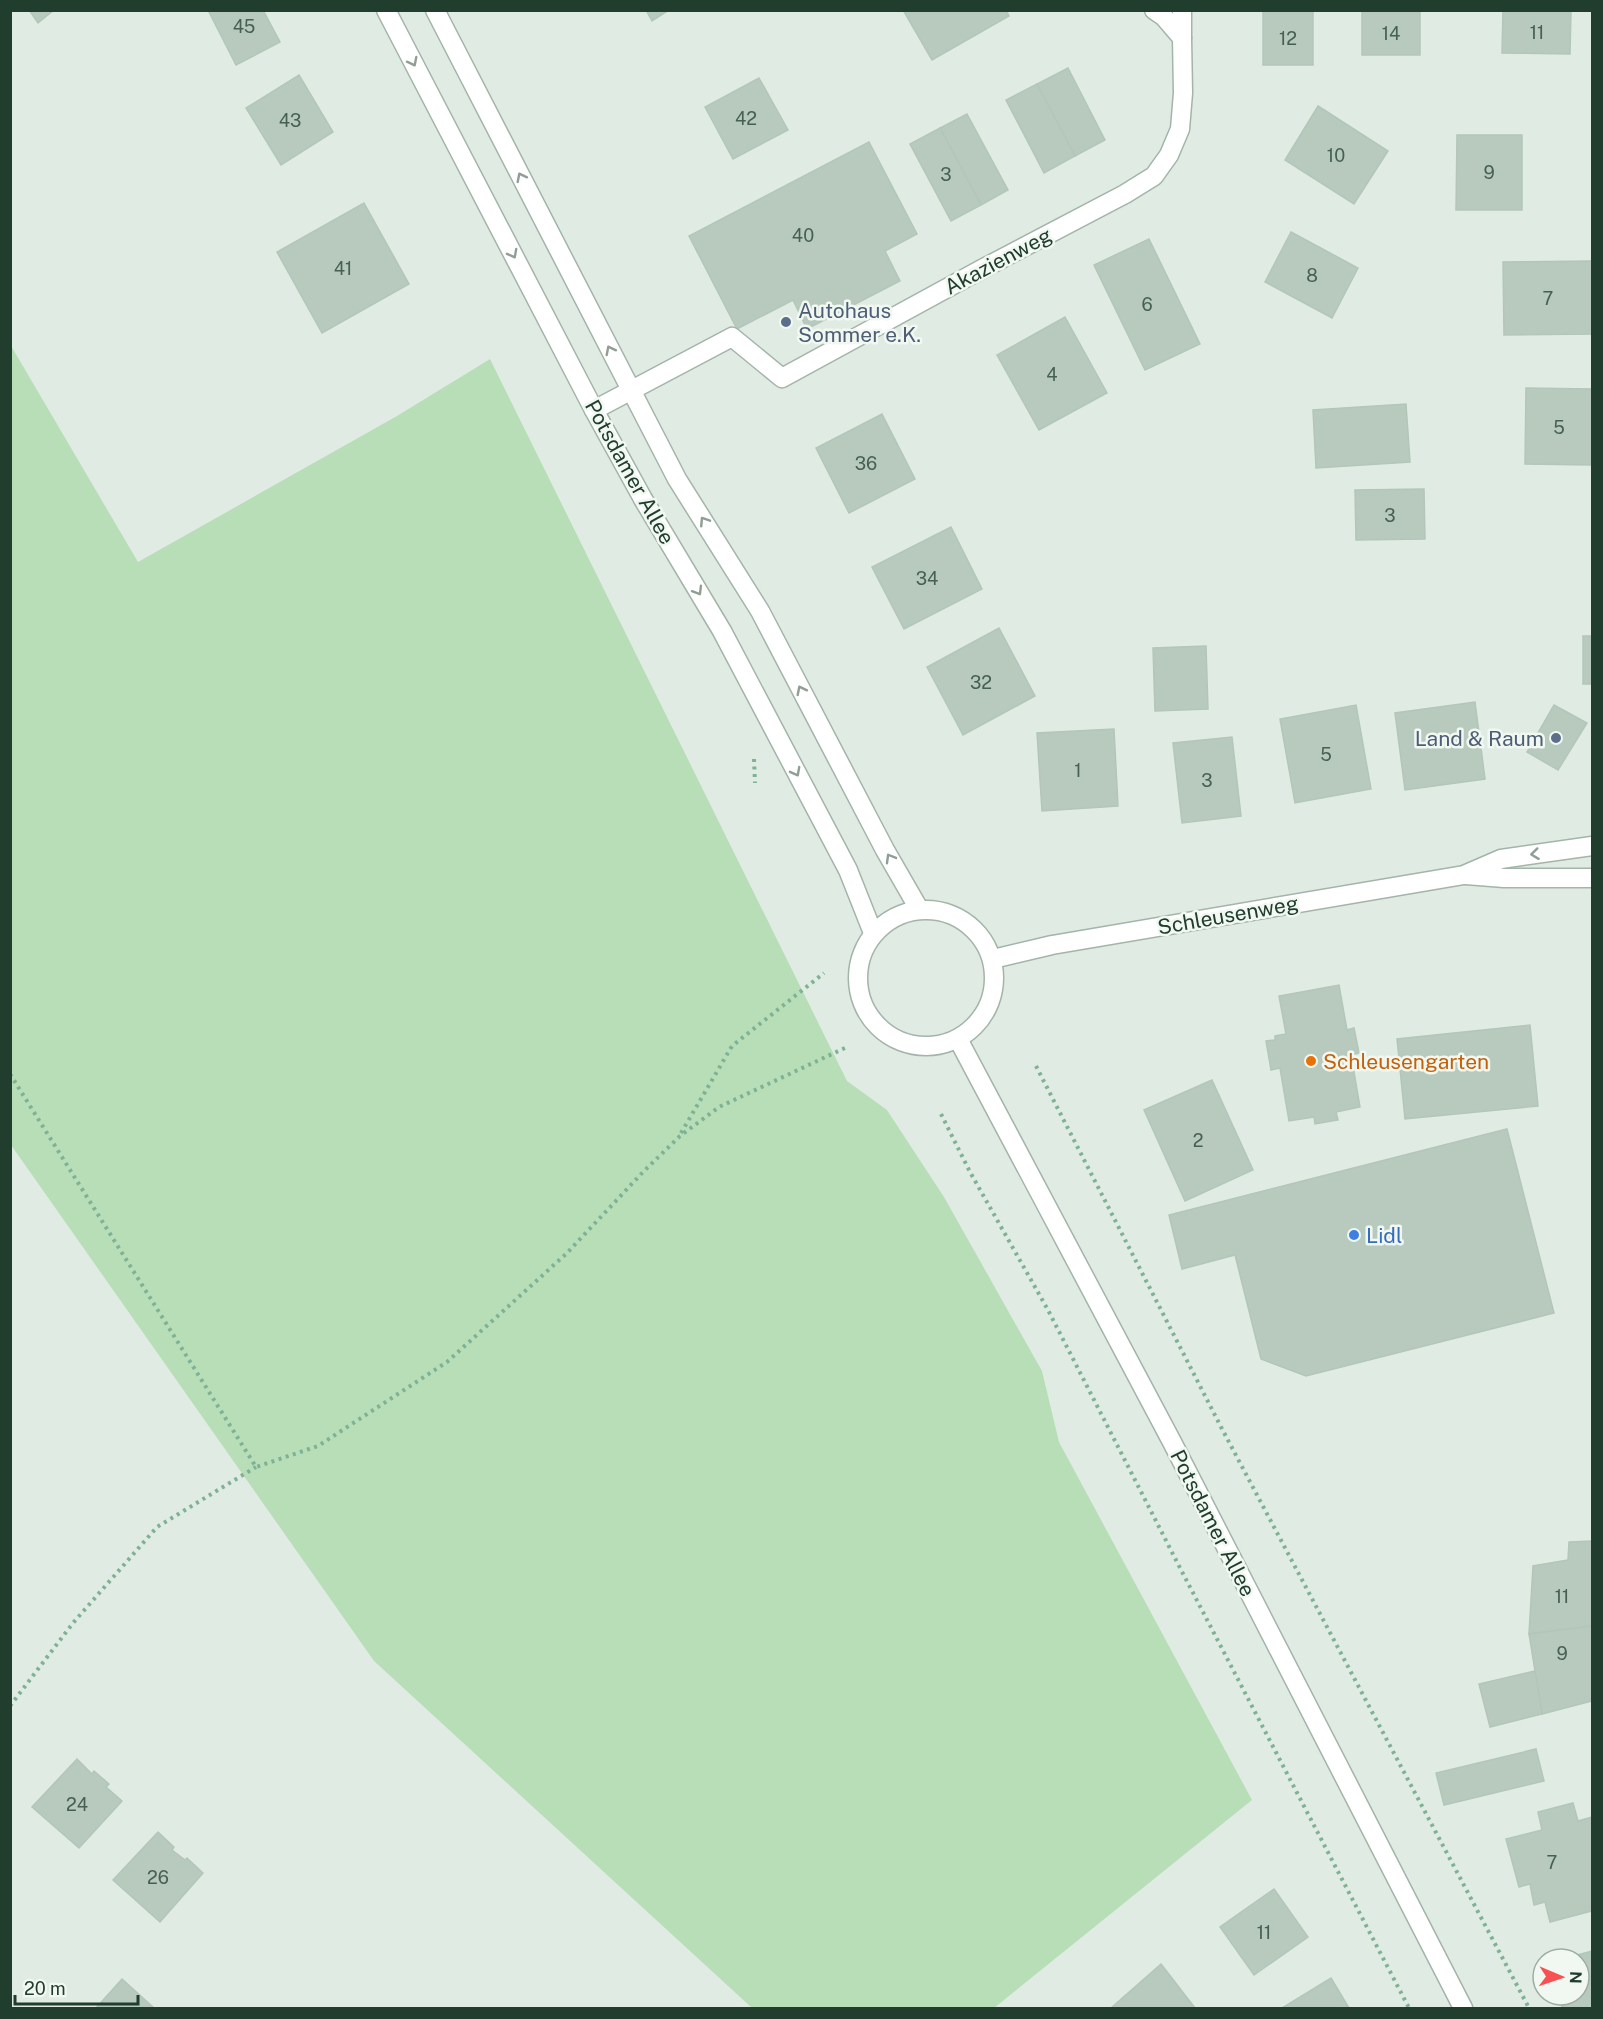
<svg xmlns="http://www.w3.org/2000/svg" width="1603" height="2019" font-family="'Public Sans',sans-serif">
<rect width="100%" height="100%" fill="#e0ece3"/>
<!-- green -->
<polygon fill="#b8deb8" points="10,344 138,562 397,416 490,359 847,1081 887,1110 944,1197 1042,1371 1059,1442 1252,1800 994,2008 752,2008 374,1661 11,1145"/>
<!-- building -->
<g fill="#b8cabe" stroke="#b2c6b9" stroke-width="1.5">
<polygon points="29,10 54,10 38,23"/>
<polygon points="208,10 263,10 280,42 236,65"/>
<polygon points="646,10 669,10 652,21"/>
<polygon points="903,10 1006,10 1009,16 932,60"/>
<rect x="1263" y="10" width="50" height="55"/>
<rect x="1362" y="10" width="58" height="45"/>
<polygon points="1503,10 1571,10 1570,54 1502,53"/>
<polygon points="1068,68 1105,140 1075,156 1037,84"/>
<polygon points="299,75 333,132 281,165 246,108"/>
<polygon points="759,78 788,130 733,159 705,107"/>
<polygon points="1037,84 1075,156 1044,173 1006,100"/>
<polygon points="1318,106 1388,151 1354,204 1285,160"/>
<polygon points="967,114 1008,190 981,205 940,128"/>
<polygon points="940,128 981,205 951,221 910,144"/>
<polygon points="1457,135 1522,135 1522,210 1456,210"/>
<polygon points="869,142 917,234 885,251 900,281 807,329 793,300 737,329 689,236"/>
<polygon points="364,203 409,284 322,333 277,252"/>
<polygon points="1291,232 1358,268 1332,318 1265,282"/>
<polygon points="1149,239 1200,344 1145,370 1094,265"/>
<polygon points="1592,261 1592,334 1504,335 1503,262"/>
<polygon points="1065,317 1107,393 1039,430 997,355"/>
<polygon points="1526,388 1592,389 1592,465 1525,464"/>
<polygon points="1406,404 1410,462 1316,468 1313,410"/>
<polygon points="882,414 915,479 849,513 816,448"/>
<polygon points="1424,489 1425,539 1356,540 1355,490"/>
<polygon points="951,527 982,589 904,629 872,567"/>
<polygon points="999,628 1035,696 963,735 927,667"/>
<rect x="1583" y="636" width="9" height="48"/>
<polygon points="1206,646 1208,709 1155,711 1153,648"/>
<polygon points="1475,702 1485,779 1405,790 1395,713"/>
<polygon points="1356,705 1371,789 1295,803 1280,719"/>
<polygon points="1554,705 1587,723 1558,770 1527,752"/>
<polygon points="1114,729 1118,806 1042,811 1037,733"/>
<polygon points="1232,737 1241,816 1182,823 1173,743"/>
<polygon points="1339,985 1347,1030 1354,1028 1359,1053 1351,1055 1360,1107 1336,1112 1338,1120 1315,1124 1314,1117 1289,1121 1280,1068 1271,1070 1266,1041 1275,1040 1275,1036 1286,1034 1279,996"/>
<polygon points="1530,1025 1538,1106 1405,1119 1397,1039"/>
<polygon points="1212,1080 1253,1170 1185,1201 1144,1110"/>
<polygon points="1507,1129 1554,1313 1306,1376 1261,1359 1235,1255 1182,1269 1169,1215"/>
<polygon points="1592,1541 1592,1626 1529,1634 1533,1566 1568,1560 1569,1542"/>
<polygon points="1592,1626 1592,1701 1542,1714 1529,1634"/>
<polygon points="1535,1671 1542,1714 1490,1727 1479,1684"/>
<polygon points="1536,1749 1544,1781 1444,1805 1436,1773"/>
<polygon points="77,1759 92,1774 94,1771 109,1784 106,1787 122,1801 79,1848 32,1807"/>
<polygon points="1573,1803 1578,1821 1592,1817 1592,1911 1550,1922 1545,1902 1534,1905 1530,1884 1519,1887 1506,1839 1542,1830 1538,1812"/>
<polygon points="158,1832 174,1847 172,1850 185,1860 187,1858 203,1873 160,1922 113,1880"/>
<polygon points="1274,1889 1308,1937 1254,1975 1220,1927"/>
<polygon points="1592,1951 1592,2008 1563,2008 1555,1995 1579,1995 1579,1959 1563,1959"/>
<polygon points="1161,1964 1195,2008 1111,2008"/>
<polygon points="1331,1978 1349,2008 1282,2008"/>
<polygon points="122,1979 154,2008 96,2008"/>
</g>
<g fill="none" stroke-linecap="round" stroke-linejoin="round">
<defs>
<g id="minor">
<polyline points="386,10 594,410 643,499 722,631 848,870 873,933"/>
<polyline points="435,10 677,479 760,611 885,850 919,909"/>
<polyline points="1182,38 1182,10"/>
<polyline points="594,410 732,337 782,378 982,269 1125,194 1154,176 1169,155 1180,129 1183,93 1182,38 1164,17 1154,10"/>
<polyline points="1466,875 1504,878 1592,878"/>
<circle cx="926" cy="978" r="68"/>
<polyline points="993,959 1052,945 1464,875 1501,859 1592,846"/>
<polyline points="958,1039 1172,1442 1463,2008"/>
</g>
</defs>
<!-- minor casing -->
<use href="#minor" stroke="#a3b4a9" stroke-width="21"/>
<!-- path -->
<g stroke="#7fb194" stroke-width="4" stroke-dasharray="3 4.5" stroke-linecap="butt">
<polyline points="754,759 755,783"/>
<polyline points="1036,1066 1221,1427 1529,2008"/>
<polyline points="10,1074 256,1467 318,1446 447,1362 566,1254 644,1171 680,1136 719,1107 847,1047"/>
<polyline points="941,1114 970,1172 1048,1310 1178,1564 1409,2008"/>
<polyline points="681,1133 732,1046 824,973"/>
<polyline points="10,1706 73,1623 157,1527 256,1467"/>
</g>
<!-- minor -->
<use href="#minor" stroke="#fff" stroke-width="18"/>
</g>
<!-- one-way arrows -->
<defs><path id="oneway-chevron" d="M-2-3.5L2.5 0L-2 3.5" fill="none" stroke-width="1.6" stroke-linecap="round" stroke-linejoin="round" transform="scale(1.5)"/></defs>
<g stroke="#909e96">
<use href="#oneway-chevron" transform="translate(413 62) rotate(63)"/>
<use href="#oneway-chevron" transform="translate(521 177) rotate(-117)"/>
<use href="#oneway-chevron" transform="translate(513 254) rotate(62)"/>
<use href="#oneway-chevron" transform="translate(610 350) rotate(-117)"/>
<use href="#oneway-chevron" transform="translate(704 521) rotate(-123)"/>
<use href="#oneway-chevron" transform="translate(698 591) rotate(59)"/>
<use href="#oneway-chevron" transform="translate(801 690) rotate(-117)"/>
<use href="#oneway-chevron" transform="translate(796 772) rotate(62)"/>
<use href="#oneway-chevron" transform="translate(1535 854) rotate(173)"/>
<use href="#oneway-chevron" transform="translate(890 858) rotate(-120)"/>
</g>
<!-- markers -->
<g fill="#5c6f8a" stroke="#f1f8f2" stroke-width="2">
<circle cx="786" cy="322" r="6"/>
<circle cx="1556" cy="738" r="6"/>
</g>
<circle fill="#e8710a" stroke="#f1f8f2" stroke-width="2" cx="1311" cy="1061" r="6"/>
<circle fill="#3f7fe0" stroke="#f1f8f2" stroke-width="2" cx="1354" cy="1235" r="6"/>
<g text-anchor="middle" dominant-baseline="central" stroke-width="5" stroke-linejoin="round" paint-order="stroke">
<!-- number labels -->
<g font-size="18" fill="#466052">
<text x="244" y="26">45</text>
<text x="1537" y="32">11</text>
<text x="1391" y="33">14</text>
<text x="1288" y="38">12</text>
<text x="746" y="118">42</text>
<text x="290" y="120">43</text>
<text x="1336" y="155">10</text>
<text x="1489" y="172">9</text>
<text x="946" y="174">3</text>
<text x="803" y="235">40</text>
<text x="343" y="268">41</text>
<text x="1312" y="275">8</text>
<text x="1548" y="298">7</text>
<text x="1147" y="304">6</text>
<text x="1052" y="374">4</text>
<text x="1559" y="427">5</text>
<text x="866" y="463">36</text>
<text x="1390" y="515">3</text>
<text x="927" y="578">34</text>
<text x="981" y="682">32</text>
<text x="1326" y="754">5</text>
<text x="1078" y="770">1</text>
<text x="1207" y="780">3</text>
<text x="1198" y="1140">2</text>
<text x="1562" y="1596">11</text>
<text x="1562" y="1653">9</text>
<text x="77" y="1804">24</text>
<text x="1552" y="1862">7</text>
<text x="158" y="1877">26</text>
<text x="1264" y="1932">11</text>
</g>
<!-- street labels -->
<g font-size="21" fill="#203d2e" stroke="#f1f8f2">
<text transform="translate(998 261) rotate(-28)">Akazienweg</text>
<text transform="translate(630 472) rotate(61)">Potsdamer Allee</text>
<text transform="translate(1228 915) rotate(-10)">Schleusenweg</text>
<text transform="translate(1213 1523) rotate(63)">Potsdamer Allee</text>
</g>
<!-- service labels -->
<g font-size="21" fill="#4e5e75" stroke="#f1f8f2" text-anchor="start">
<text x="798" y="310">Autohaus<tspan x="798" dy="24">Sommer e.K.</tspan></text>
<text x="1544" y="738" text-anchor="end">Land &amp; Raum</text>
</g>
<!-- food labels -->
<g font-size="21" fill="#c56008" stroke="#f1f8f2" text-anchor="start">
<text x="1323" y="1061">Schleusengarten</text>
</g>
<!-- shop labels -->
<g font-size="21" fill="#366cbe" stroke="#f1f8f2" text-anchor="start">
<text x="1366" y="1235">Lidl</text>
</g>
</g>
<!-- border -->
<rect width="1603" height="2019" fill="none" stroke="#203d2e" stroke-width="24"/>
<!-- north arrow -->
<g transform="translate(1561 1977) rotate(92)"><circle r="28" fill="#f1f8f2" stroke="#9dada4" stroke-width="1.5"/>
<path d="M0-4.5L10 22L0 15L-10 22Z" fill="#f95153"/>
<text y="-9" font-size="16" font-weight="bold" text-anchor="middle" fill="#203d2e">N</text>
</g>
<!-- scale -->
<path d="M15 1995v9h123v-9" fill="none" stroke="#203d2e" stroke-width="3"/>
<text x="24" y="1995" font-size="18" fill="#203d2e" stroke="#f1f8f2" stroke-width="4.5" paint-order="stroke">20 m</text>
</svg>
